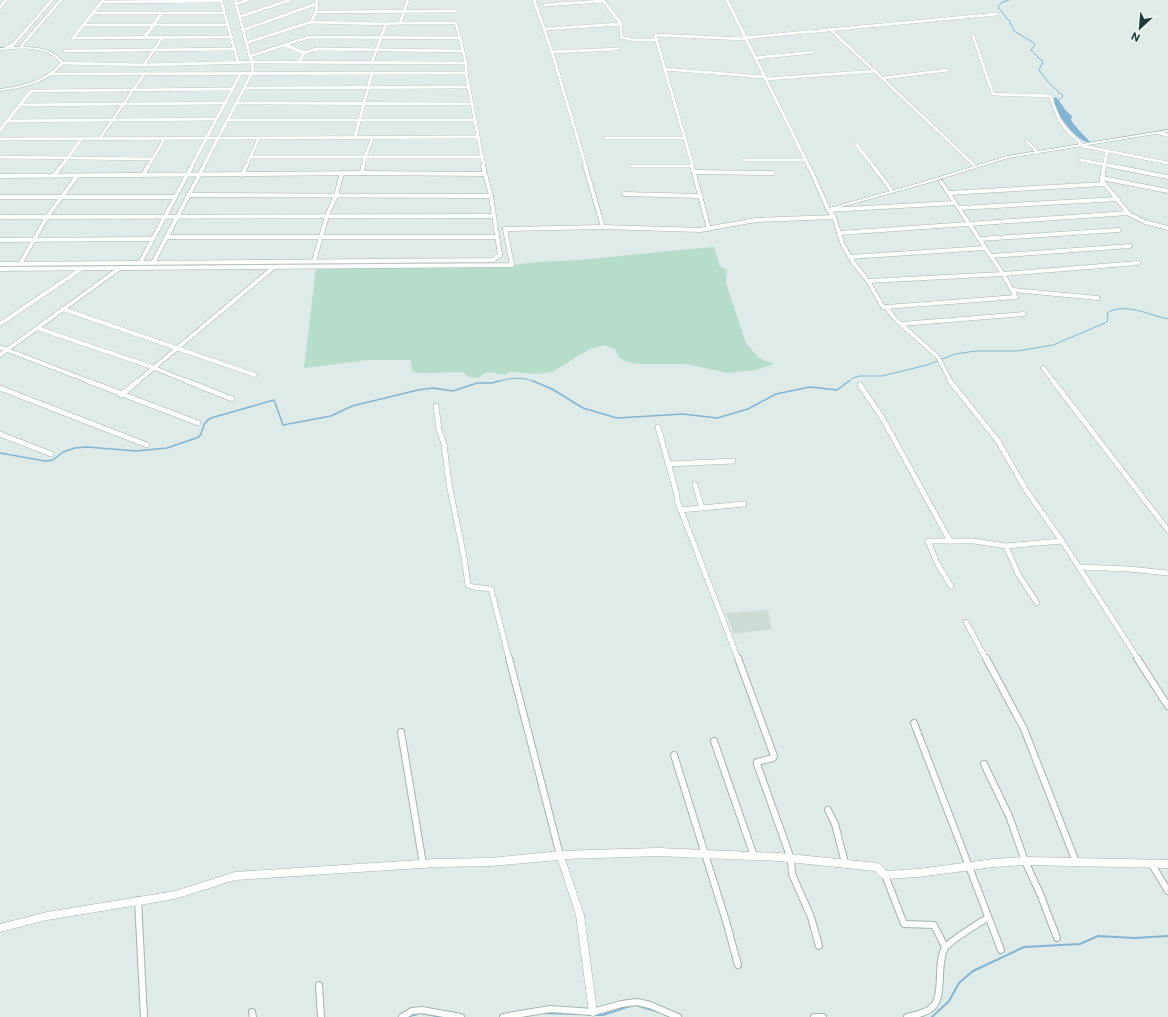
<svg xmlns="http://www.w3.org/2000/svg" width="1168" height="1017" font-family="Commissioner,sans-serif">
<rect width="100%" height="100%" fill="#dfebe8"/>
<!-- built -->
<polygon fill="#cddbd7" points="768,610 772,629 734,634 726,613"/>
<!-- green -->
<path fill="#b6ddc9" d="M714,247L720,266L727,270L726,283L746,343L759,358L774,364L756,370L727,373L686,364H636L624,361L618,356L615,349L603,345L588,350L552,372L538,374L510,372L506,375L487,372L478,378L468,377L463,372L417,373L412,370L411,360H369L304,368L316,267L512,265C538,261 565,261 591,259C632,255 673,250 714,247Z"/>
<!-- water -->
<path fill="#83b5d3" d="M1056,97C1063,105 1064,110 1072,116L1071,120C1075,127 1085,136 1090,142C1078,144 1053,112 1054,98Z"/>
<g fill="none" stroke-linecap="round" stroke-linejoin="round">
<!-- stream-far2 -->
<g stroke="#83b5d3" stroke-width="1">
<polyline points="1009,0 1002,2 998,7 1010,22 1014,31 1034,43 1035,45 1031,50 1043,62 1039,70 1048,82 1063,96 1058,101"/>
<path d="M496,382C509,378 522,376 535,382"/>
<path d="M848,382L853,378L860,376H882L927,365L955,354L975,351H1017L1053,345L1105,323L1108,320L1107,313C1125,302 1149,315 1168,319"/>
</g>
<!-- stream-far1 -->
<g stroke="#83b5d3" stroke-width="1.5">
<polyline points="533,381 552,389 583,408 617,418 683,414 717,418 748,409 776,394 810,387 837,390 849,381"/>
<path d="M0,453L45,461L53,460L63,452L75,448L87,447L136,451L167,448L199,437C205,430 200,424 211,418L274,400L283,425L331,416L352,406L418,390L433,388L453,391L477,383H492L499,381"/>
</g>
<!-- stream -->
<g stroke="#83b5d3" stroke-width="2">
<polyline points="636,1005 659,1012"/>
<polyline points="421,1013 441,1017"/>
<polyline points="544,1013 580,1014"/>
<polyline points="588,1015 603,1015 630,1006"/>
<polyline points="410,1016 417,1014"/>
<polyline points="932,1017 949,1001 959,983 973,971 1024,947 1080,944 1098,936 1134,938 1168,936"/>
</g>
<defs>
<g id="minor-far3">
<polyline points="221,0 238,62"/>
<polyline points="534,0 552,52 586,167"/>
<polyline points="603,0 621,24 621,37 633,40 656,40"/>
<polyline points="727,0 809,167"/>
<polyline points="102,2 221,1"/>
<polyline points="236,4 248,0"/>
<polyline points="544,5 603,1"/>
<polyline points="0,7 6,0"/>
<polyline points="316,12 456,11"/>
<polyline points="93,13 224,13"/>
<polyline points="239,17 290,0"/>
<polyline points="311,22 316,12 317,0"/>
<polyline points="400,23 456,23 466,63 466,73 484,167"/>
<polyline points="84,25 227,25"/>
<polyline points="545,29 621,24"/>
<polyline points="830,29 974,165"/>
<polyline points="243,30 316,4"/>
<polyline points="973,36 993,94 1050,96 1059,119 1066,129 1083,146 1168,163"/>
<polyline points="73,38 231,37"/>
<polyline points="73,38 103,0"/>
<polyline points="144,38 162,13"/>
<polyline points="744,38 997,14"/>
<polyline points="246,43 311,22 386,24"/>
<polyline points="285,45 304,53"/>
<polyline points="6,48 13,45 52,0"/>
<polyline points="22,48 22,45 61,0"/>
<polyline points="64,51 235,49"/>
<polyline points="552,52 618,49"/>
<polyline points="250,56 309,37 461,38"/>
<polyline points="755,58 813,52"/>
<polyline points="299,62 304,53 316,49 463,51"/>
<polyline points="372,62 386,24 400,23 408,0"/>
<polyline points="62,63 144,65 253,62 466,63"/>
<polyline points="144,65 162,38"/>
<polyline points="664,69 765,77"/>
<polyline points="53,74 466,73"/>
<polyline points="884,78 948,70"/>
<polyline points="766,79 876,71"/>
<polyline points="244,88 469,87"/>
<polyline points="236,103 472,104"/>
<polyline points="20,105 225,103"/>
<polyline points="227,120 475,120"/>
<polyline points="7,121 216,119"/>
<polyline points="0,130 31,91 232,89"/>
<polyline points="1158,133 1168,135"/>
<polyline points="355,137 372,73"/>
<polyline points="100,138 145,73"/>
<polyline points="605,138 684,138"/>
<polyline points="0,139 478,137"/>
<polyline points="1027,141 1038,153"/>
<polyline points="856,144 874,167"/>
<polyline points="0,157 152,159"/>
<polyline points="250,157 482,157"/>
<polyline points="742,160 806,160"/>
<polyline points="1081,160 1117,167"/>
<polyline points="631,166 693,166"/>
<polyline points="61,167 82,138"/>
<polyline points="148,167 165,138"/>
<polyline points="191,167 241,73"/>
<polyline points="203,167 252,73 253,62 250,56 235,0"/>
<polyline points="246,167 259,138"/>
<polyline points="363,167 365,157 373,137"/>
<polyline points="693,167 655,35 745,39"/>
<polyline points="1104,167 1107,151"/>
</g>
<g id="minor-far2">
<polyline points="585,166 603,227"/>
<polyline points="692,166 709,229"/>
<polyline points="809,166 828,209 834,217 843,245 853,262 868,281 883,307 886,307 895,319 938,357 951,382"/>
<polyline points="873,166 892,191"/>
<polyline points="1104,166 1102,181 1129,214 1145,222 1168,228"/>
<polyline points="1112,166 1168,177"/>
<polyline points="694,172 773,173"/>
<polyline points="362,173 363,166"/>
<polyline points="143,175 148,166"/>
<polyline points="242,175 246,166"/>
<polyline points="0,176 362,173 485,174"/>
<polyline points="54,176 61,166"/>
<polyline points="1102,178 1168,191"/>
<polyline points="949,193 1104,184"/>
<polyline points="624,194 701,196"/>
<polyline points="188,195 491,196"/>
<polyline points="0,197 175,197"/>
<polyline points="959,208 1118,199"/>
<polyline points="828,210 955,203"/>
<polyline points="0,217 493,216"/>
<polyline points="839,233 1128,213"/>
<polyline points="166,237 496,237"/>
<polyline points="980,239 1119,230"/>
<polyline points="0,240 152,239"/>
<polyline points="991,256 1130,246"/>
<polyline points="850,257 985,248"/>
<polyline points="314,261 327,216 336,195 342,173"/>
<polyline points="140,263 192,166"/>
<polyline points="153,263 204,166"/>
<polyline points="0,264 493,260 500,255 491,196 483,166"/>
<polyline points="20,264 47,217 77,176"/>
<polyline points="0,269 512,265 505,229 603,227 700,230 756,220 834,217"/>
<polyline points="868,281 1003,274 1138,263"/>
<polyline points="1013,290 1098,298"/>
<polyline points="886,307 1016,297 1003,274 941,182"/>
<polyline points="63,309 255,375"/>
<polyline points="0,324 81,269"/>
<polyline points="902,324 1024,314"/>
<polyline points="37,328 152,367 189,382"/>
<polyline points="0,347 91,382"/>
<polyline points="0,355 120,268"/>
<polyline points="1043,368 1054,382"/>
<polyline points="137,382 274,267"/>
</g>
<g id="minor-far1">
<polyline points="88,381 198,423"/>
<polyline points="187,381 232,399"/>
<polyline points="950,381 998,441 1026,490 1062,541 1138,659"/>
<polyline points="1053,381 1168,530"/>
<polyline points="860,385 883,419 950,541"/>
<polyline points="0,388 147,445"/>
<polyline points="121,395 138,381"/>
<polyline points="436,406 439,430 444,444 449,484 464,557 468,585 473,587 491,589 509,659"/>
<polyline points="658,427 677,495 677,500 738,659"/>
<polyline points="0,434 51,454"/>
<polyline points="669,464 733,461"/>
<polyline points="695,485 702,508"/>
<polyline points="680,510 744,504"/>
<polyline points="1006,546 1018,574 1037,603"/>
<polyline points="1078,567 1129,569 1168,573"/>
<polyline points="951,586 937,563 928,541 974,541 1006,546 1062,541"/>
<polyline points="966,622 986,659"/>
</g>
<g id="minor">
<polyline points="509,658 560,855"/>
<polyline points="738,658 774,756 773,758 757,762 757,764 791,859 792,874 811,917 819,946"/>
<polyline points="986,658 1024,729 1076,862"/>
<polyline points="1137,658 1168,706"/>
<polyline points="914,723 1001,950"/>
<polyline points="401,732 423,864"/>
<polyline points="714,741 754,856"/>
<polyline points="674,755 726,921 738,965"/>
<polyline points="984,764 1009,816 1025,861 1041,896 1057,938"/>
<polyline points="828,810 835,824 845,863"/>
<polyline points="1151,863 1168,891"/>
<polyline points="885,875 904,924 934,925 945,947"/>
<polyline points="138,900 144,1017"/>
<polyline points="319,985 321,1017"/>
<polyline points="252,1012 253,1017"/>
<polyline points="402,1017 412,1011 422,1010 461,1017"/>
<polyline points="503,1017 550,1009 593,1012 621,1004 637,1002 650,1005 678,1017"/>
<polyline points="814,1017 823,1017"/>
<path d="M907,1017C915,1015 923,1014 930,1009C946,999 935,965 945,948C948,942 979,923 987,918"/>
</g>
<g id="tertiary">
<path d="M15,47C34,47 53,47 64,63C48,83 24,88 0,91V89C23,86 44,81 60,63C48,45 19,48 0,50V48Z"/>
<polygon points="1168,130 1168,132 1008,158 928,183 830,210 826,209 926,181 1007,156"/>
<polygon points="658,848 779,853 877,863 880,864 887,871 918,869 994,859 1025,857 1168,860 1168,868 1025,865 994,867 918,877 885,879 882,878 875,871 779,861 658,856 565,859 584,915 597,1012 596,1015 593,1016 590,1015 589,1012 576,915 558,860 491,866 436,867 235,880 175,899 47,920 0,932 0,924 47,912 175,891 235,872 436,859 491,858 560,851"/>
</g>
</defs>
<!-- minor-far3 casing -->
<use href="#minor-far3" stroke="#a2b3b0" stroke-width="3.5"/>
<!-- minor-far2 casing -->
<use href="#minor-far2" stroke="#a2b3b0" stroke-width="5"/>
<!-- minor-far1 casing -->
<use href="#minor-far1" stroke="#a2b3b0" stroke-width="6"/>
<!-- minor casing -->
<use href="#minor" stroke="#a2b3b0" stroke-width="8"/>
<!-- tertiary casing -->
<use href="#tertiary" stroke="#a2b3b0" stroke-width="1"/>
<!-- minor-far3 -->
<use href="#minor-far3" stroke="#fff" stroke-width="3"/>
<!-- minor-far2 -->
<use href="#minor-far2" stroke="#fff" stroke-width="4"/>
<!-- minor-far1 -->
<use href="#minor-far1" stroke="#fff" stroke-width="5"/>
<!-- minor -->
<use href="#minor" stroke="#fff" stroke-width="6"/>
<!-- tertiary -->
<use href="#tertiary" fill="#fff" fill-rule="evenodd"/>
</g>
<!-- north arrow -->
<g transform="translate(1140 28) rotate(206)" stroke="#eff7f5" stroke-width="3" paint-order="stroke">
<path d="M0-3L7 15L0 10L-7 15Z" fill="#1f3b3a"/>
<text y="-6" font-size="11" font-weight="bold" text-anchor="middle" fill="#1f3b3a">N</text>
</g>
</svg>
